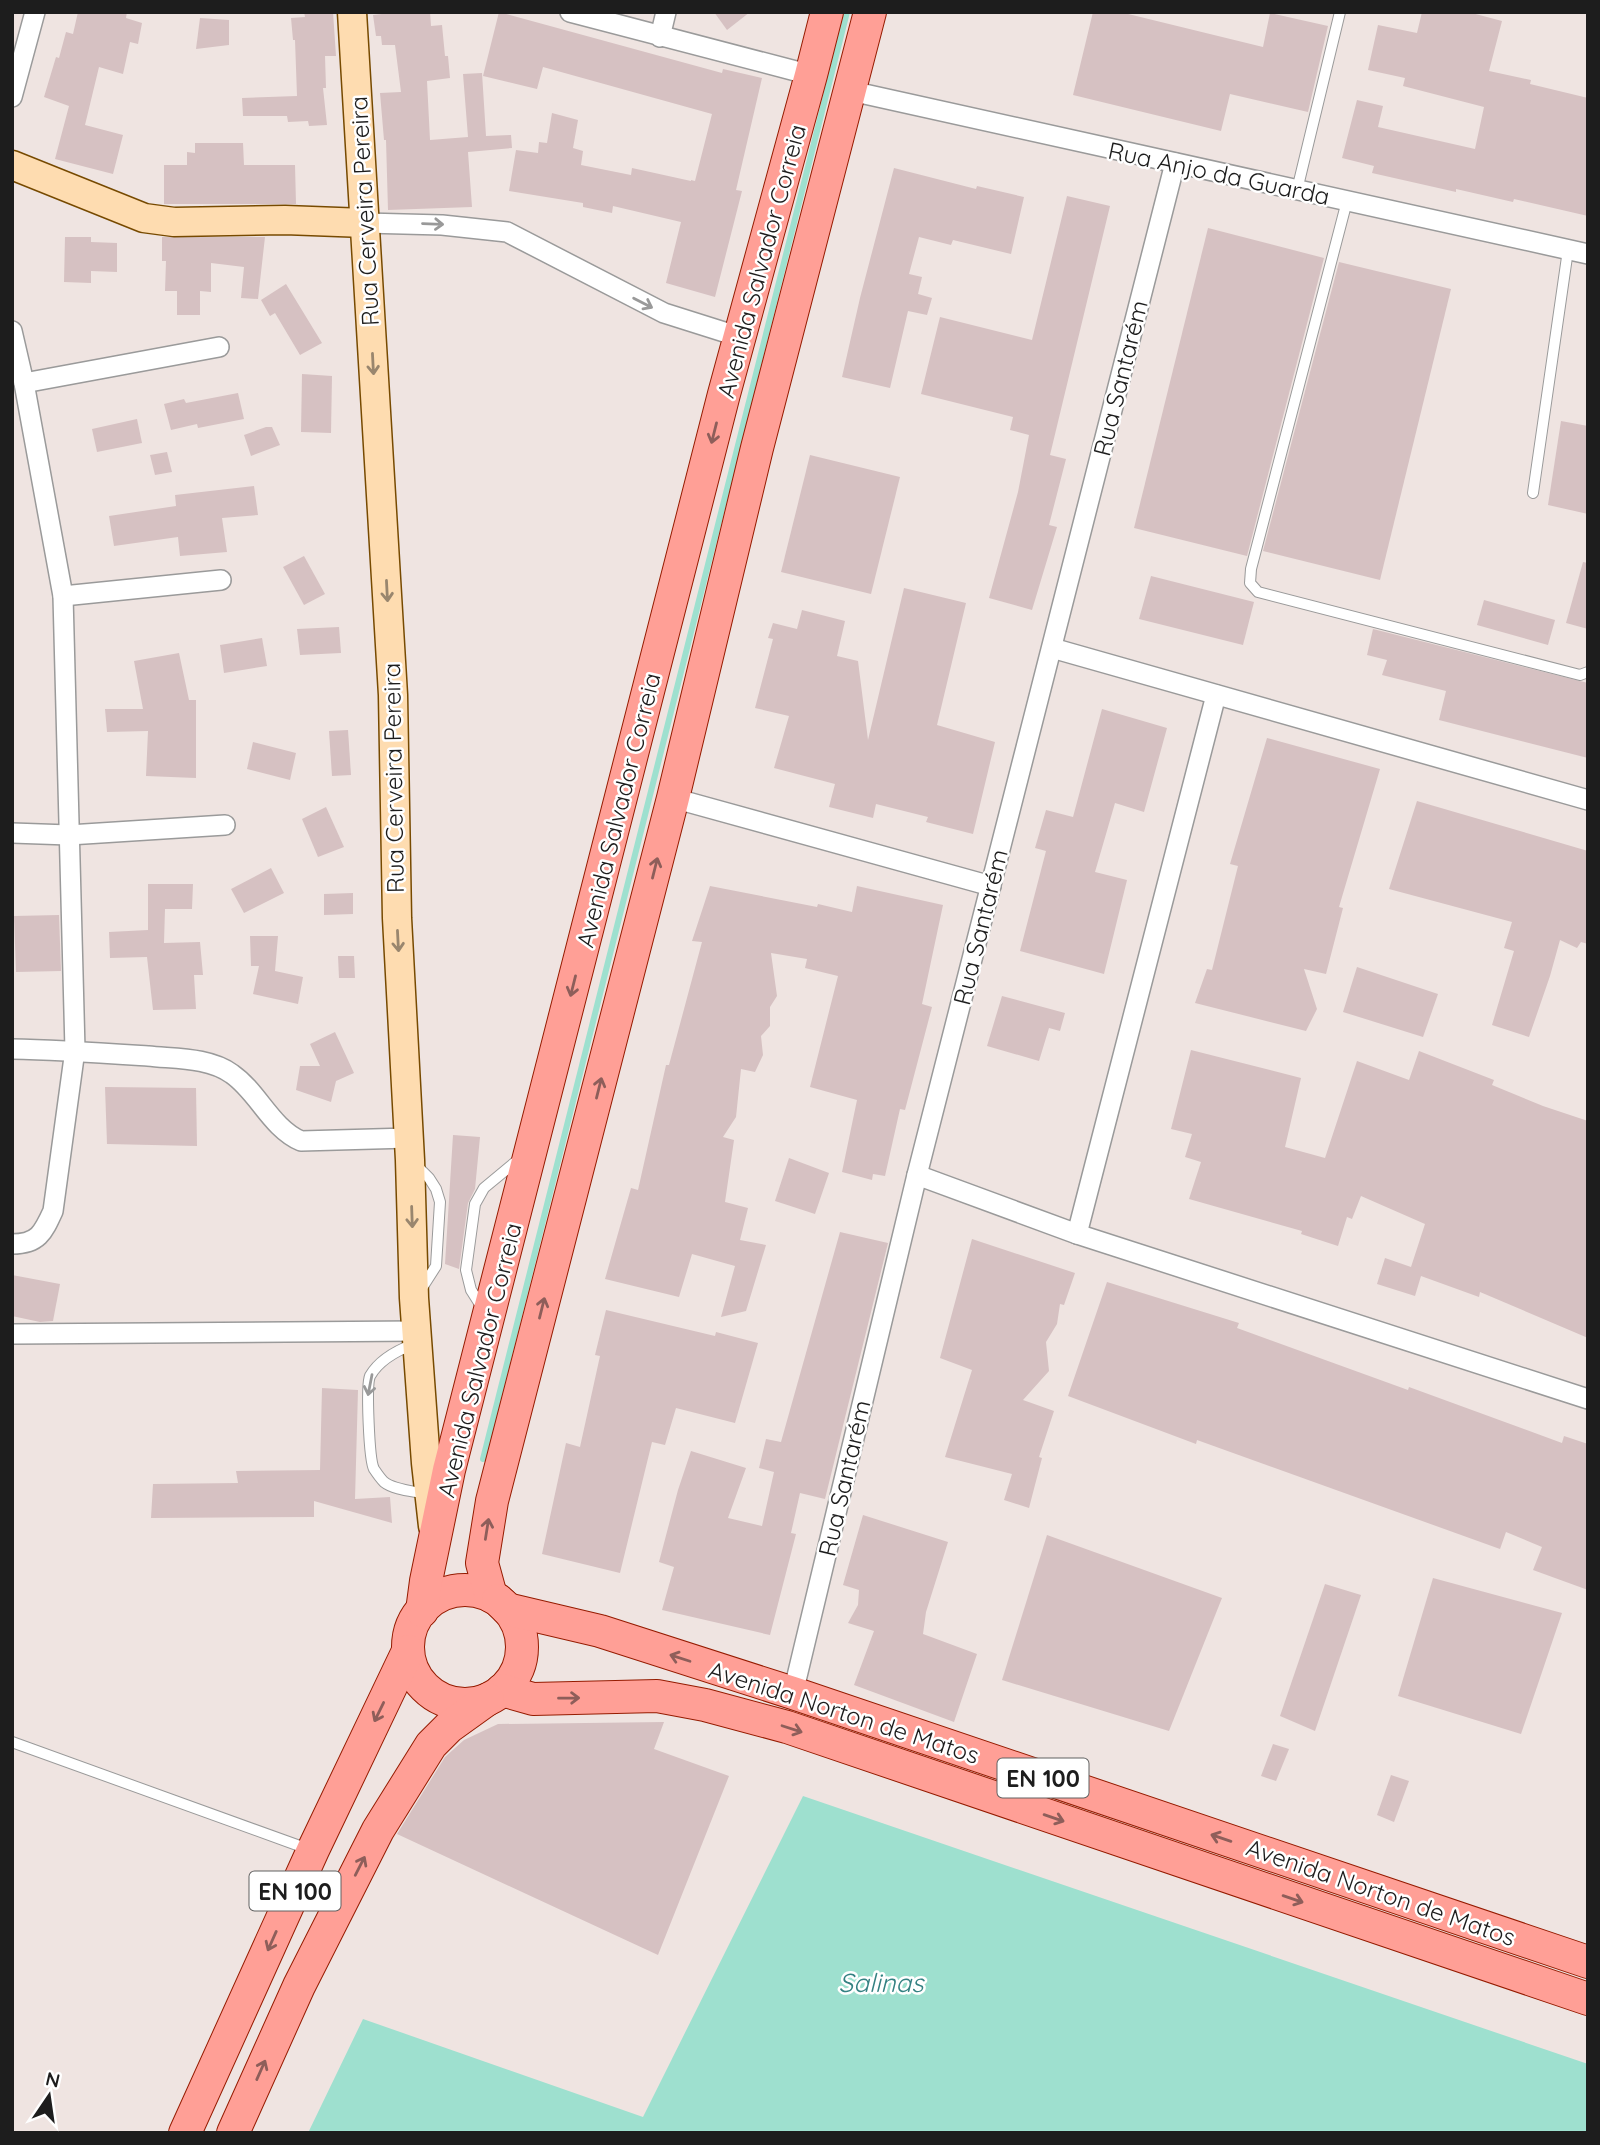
<svg xmlns="http://www.w3.org/2000/svg" width="1600" height="2145" font-family="Quicksand,sans-serif">
<rect width="100%" height="100%" fill="#efe4e1"/>
<!-- water -->
<polygon fill="#9ee0cf" points="803,1796 1588,2064 1588,2133 308,2133 363,2019 643,2117"/>
<g fill="none" stroke-linecap="round" stroke-linejoin="round">
<!-- stream -->
<polyline stroke="#9ee0cf" stroke-width="6" points="483,1459 847,12"/>
</g>
<!-- building -->
<g fill="#d6c1c2">
<polygon points="78,12 127,12 126,18 142,23 138,44 130,42 123,74 99,67 85,125 123,135 113,174 55,159 69,106 44,97 56,57 59,58 66,32 73,34"/>
<polygon points="304,12 333,12 336,56 325,56 326,88 323,88 327,125 309,126 308,121 288,122 287,116 243,116 242,98 297,96 295,40 293,40 291,18 305,17"/>
<polygon points="399,12 430,12 431,26 442,25 445,56 448,56 450,78 427,81 430,140 468,137 463,74 482,73 486,136 511,135 512,148 468,152 472,207 388,210 386,140 384,140 380,93 401,92 395,45 382,45 381,36 376,36 373,15"/>
<polygon points="499,12 722,73 723,69 762,78 736,190 742,191 715,297 666,283 681,222 613,206 612,213 583,207 583,203 509,191 516,150 538,153 539,142 547,143 552,113 578,120 573,148 583,151 581,165 631,175 632,168 691,181 691,180 695,181 712,114 543,67 537,89 483,76"/>
<polygon points="714,12 750,12 727,30"/>
<polygon points="1093,12 1120,12 1263,47 1270,13 1328,26 1308,112 1230,94 1221,131 1073,95"/>
<polygon points="1422,12 1468,12 1502,21 1489,71 1531,80 1530,84 1588,98 1588,216 1514,199 1513,202 1456,189 1456,192 1372,173 1374,166 1342,158 1357,100 1383,106 1378,127 1475,149 1484,107 1403,86 1405,78 1368,70 1378,25 1417,33"/>
<polygon points="200,18 229,20 229,45 196,49"/>
<polygon points="195,143 243,143 244,165 295,165 296,204 164,204 164,165 187,165 187,152 195,153"/>
<polygon points="894,168 976,189 977,186 1024,197 1011,254 953,240 951,245 919,237 909,274 922,277 918,294 932,298 927,315 908,311 890,388 842,377 860,298"/>
<polygon points="1067,196 1110,206 1050,455 1066,459 1049,525 1057,527 1032,610 989,598 1018,492 1029,435 1010,430 1013,417 921,394 940,317 1032,340"/>
<polygon points="1208,228 1324,258 1247,556 1134,528"/>
<polygon points="65,237 91,237 91,242 117,243 117,272 91,271 91,283 64,282"/>
<polygon points="162,237 265,237 258,299 241,298 244,267 211,263 211,292 200,291 200,315 177,315 177,291 165,291 166,261 162,261"/>
<polygon points="1339,262 1451,289 1380,580 1263,551"/>
<polygon points="286,284 322,343 300,355 275,313 270,316 261,300"/>
<polygon points="302,374 332,376 331,433 301,432"/>
<polygon points="238,393 244,419 198,428 197,424 171,430 164,404 184,399 186,403"/>
<polygon points="137,419 142,443 97,452 92,429"/>
<polygon points="1561,421 1588,426 1588,514 1548,505"/>
<polygon points="266,427 272,427 280,445 251,456 244,435"/>
<polygon points="167,452 172,472 155,475 150,455"/>
<polygon points="810,455 900,477 871,594 781,572"/>
<polygon points="254,486 258,515 222,518 227,552 180,556 178,537 114,546 109,516 176,506 175,495"/>
<polygon points="304,556 325,594 304,605 283,567"/>
<polygon points="1583,562 1588,563 1588,629 1566,623"/>
<polygon points="1151,576 1254,602 1243,645 1139,619"/>
<polygon points="904,588 966,603 937,725 995,742 973,834 926,822 928,817 876,804 873,818 829,807 835,784 774,768 789,716 755,708 773,639 768,638 773,623 797,629 802,610 845,621 837,656 858,661 868,740"/>
<polygon points="1484,600 1555,620 1548,645 1477,625"/>
<polygon points="339,627 341,653 300,655 297,629"/>
<polygon points="1373,629 1588,683 1588,758 1439,720 1446,691 1382,675 1387,660 1367,655"/>
<polygon points="262,638 267,666 224,673 220,645"/>
<polygon points="179,653 189,700 196,700 196,778 146,776 148,731 107,732 105,709 143,709 134,661"/>
<polygon points="1102,709 1167,728 1144,812 1115,803 1095,872 1127,880 1104,974 1020,951 1046,851 1035,848 1046,810 1073,817"/>
<polygon points="348,730 351,775 332,776 329,731"/>
<polygon points="1267,738 1380,769 1339,907 1343,908 1326,974 1304,969 1317,1009 1306,1031 1195,1003 1207,969 1212,970 1238,866 1230,864"/>
<polygon points="253,742 296,753 290,780 247,769"/>
<polygon points="1417,801 1588,851 1588,944 1581,942 1577,948 1560,940 1550,976 1529,1037 1492,1025 1514,951 1504,948 1512,922 1389,889"/>
<polygon points="326,807 344,847 318,857 302,819"/>
<polygon points="271,868 284,893 244,913 231,889"/>
<polygon points="148,884 193,884 192,909 165,909 164,943 200,942 203,975 194,975 196,1009 153,1010 147,957 110,958 109,932 148,930"/>
<polygon points="710,886 817,907 818,904 852,912 857,886 943,905 922,1004 932,1007 905,1110 900,1109 885,1176 873,1174 872,1180 842,1172 857,1100 810,1087 838,976 805,968 807,959 771,953 777,996 770,1007 770,1026 761,1036 763,1055 755,1072 741,1069 736,1117 723,1137 734,1140 725,1202 748,1208 740,1240 766,1245 746,1311 721,1317 735,1266 692,1254 679,1297 605,1279 631,1188 638,1190 666,1065 669,1065 702,942 692,941"/>
<polygon points="353,893 353,914 324,915 324,894"/>
<polygon points="59,915 61,971 16,972 14,916"/>
<polygon points="250,936 278,936 275,971 303,977 298,1004 253,994 259,966 251,966"/>
<polygon points="338,956 354,956 355,978 339,978"/>
<polygon points="1357,967 1438,994 1423,1037 1343,1012"/>
<polygon points="1002,996 1065,1013 1060,1031 1049,1028 1039,1061 987,1046"/>
<polygon points="335,1032 354,1073 336,1081 331,1102 296,1090 300,1066 320,1066 310,1044"/>
<polygon points="1191,1050 1301,1078 1285,1147 1325,1158 1357,1061 1409,1080 1419,1051 1494,1080 1492,1085 1543,1106 1588,1121 1588,1338 1480,1292 1479,1297 1421,1276 1415,1296 1377,1284 1385,1258 1411,1267 1425,1224 1361,1196 1352,1219 1347,1217 1338,1246 1301,1234 1302,1231 1189,1199 1201,1162 1185,1157 1192,1134 1171,1129"/>
<polygon points="105,1087 196,1088 197,1146 107,1144"/>
<polygon points="453,1135 480,1137 475,1189 468,1203 459,1269 445,1264"/>
<polygon points="789,1158 829,1173 815,1214 775,1201"/>
<polygon points="840,1232 888,1243 825,1499 800,1493 791,1533 796,1534 770,1635 662,1610 674,1567 659,1562 678,1490 691,1451 746,1468 728,1518 762,1526 774,1472 759,1468 766,1439 781,1442"/>
<polygon points="972,1239 1075,1273 1064,1305 1060,1304 1057,1324 1046,1342 1049,1371 1023,1400 1054,1411 1039,1457 1042,1458 1029,1508 1004,1500 1012,1474 945,1457 972,1370 940,1358"/>
<polygon points="12,1275 60,1284 53,1321 40,1322 12,1316"/>
<polygon points="1107,1282 1239,1323 1237,1328 1408,1390 1409,1387 1562,1443 1564,1436 1588,1444 1588,1590 1533,1570 1542,1547 1506,1532 1500,1549 1197,1440 1196,1444 1068,1396"/>
<polygon points="606,1310 715,1336 716,1332 758,1343 735,1423 676,1408 665,1445 652,1442 620,1573 542,1554 566,1443 580,1447 600,1356 595,1355"/>
<polygon points="322,1388 358,1390 355,1499 390,1497 392,1523 314,1501 314,1517 151,1518 153,1484 238,1483 236,1471 320,1470"/>
<polygon points="863,1515 948,1542 926,1612 923,1634 977,1654 954,1722 854,1685 874,1631 848,1623 858,1605 859,1590 843,1585"/>
<polygon points="1047,1535 1222,1598 1169,1731 1002,1680"/>
<polygon points="1433,1578 1562,1613 1521,1734 1398,1696"/>
<polygon points="1325,1584 1361,1595 1315,1731 1280,1716"/>
<polygon points="664,1722 654,1749 729,1776 658,1955 397,1834 445,1757 464,1740 498,1724"/>
<polygon points="1273,1744 1289,1749 1276,1781 1261,1776"/>
<polygon points="1391,1775 1409,1781 1394,1822 1377,1815"/>
</g>
<g fill="none" stroke-linecap="round" stroke-linejoin="round">
<defs>
<g id="lane">
<polyline points="1297,190 1340,12"/>
<polyline points="1347,201 1251,569 1250,583 1258,592 1580,675 1588,672"/>
<polyline points="1533,493 1568,250"/>
<polyline points="416,1165 429,1178 436,1189 440,1202 436,1266 420,1291"/>
<polyline points="483,1309 471,1290 466,1270 475,1204 484,1188 519,1159"/>
<path d="M414,1344C398,1350 379,1360 370,1376C366,1385 369,1460 374,1469C376,1472 381,1479 384,1482C394,1490 413,1491 426,1494"/>
<polyline points="12,1742 308,1849"/>
</g>
<g id="street">
<polyline points="570,12 811,75"/>
<polyline points="660,37 666,12"/>
<polyline points="851,91 1588,254"/>
<polyline points="12,97 35,12"/>
<polyline points="365,223 442,225 507,232 664,313 740,337"/>
<path d="M12,331L24,383L63,596L75,1050L53,1211C43,1233 38,1244 12,1244"/>
<polyline points="24,383 219,347"/>
<polyline points="63,596 221,580"/>
<polyline points="1052,648 1588,800"/>
<polyline points="673,798 991,886"/>
<polyline points="12,833 69,835 225,825"/>
<path d="M12,1049C58,1050 102,1053 148,1056C174,1059 209,1057 232,1074C258,1092 271,1128 301,1141L409,1138"/>
<polyline points="917,1175 1077,1234 1588,1399"/>
<polyline points="1077,1234 1216,695"/>
<polyline points="12,1334 417,1331"/>
<polyline points="793,1693 917,1175 1175,163"/>
</g>
<g id="secondary">
<polyline points="352,12 393,695 397,918 410,1160 414,1298 426,1463 433,1526"/>
<polyline points="12,165 144,218 174,222 285,220 365,223"/>
</g>
<g id="primary">
<circle cx="465" cy="1647" r="57"/>
<polyline points="491,1596 482,1563 492,1501 673,798 757,448 870,12"/>
<polyline points="498,1600 507,1609 600,1631 793,1693 1588,1962"/>
<polyline points="422,1611 426,1581 449,1470 724,394 811,75 827,12"/>
<polyline points="502,1690 533,1699 657,1696 705,1705 787,1727 1588,1999"/>
<polyline points="185,2133 313,1850 408,1651"/>
<polyline points="233,2133 299,1986 378,1830 431,1745 449,1727 488,1699"/>
</g>
</defs>
<!-- lane casing -->
<use href="#lane" stroke="#9a9a9a" stroke-width="12"/>
<!-- street casing -->
<use href="#street" stroke="#9a9a9a" stroke-width="22"/>
<!-- secondary casing -->
<use href="#secondary" stroke="#774a00" stroke-width="31"/>
<!-- primary casing -->
<use href="#primary" stroke="#951b00" stroke-width="34"/>
<!-- lane -->
<use href="#lane" stroke="#fff" stroke-width="10"/>
<!-- street -->
<use href="#street" stroke="#fff" stroke-width="19"/>
<!-- secondary -->
<use href="#secondary" stroke="#fedcb0" stroke-width="28"/>
<!-- primary -->
<use href="#primary" stroke="#ff9f96" stroke-width="32"/>
</g>
<!-- one-way arrows -->
<defs><path id="oneway-shaft" d="M-6 0H5M1.5-3L5.5 0L1.5 3" fill="none" stroke-width="1.6" stroke-linecap="round" stroke-linejoin="round" transform="scale(1.75)"/></defs>
<g stroke="#999">
<use href="#oneway-shaft" transform="translate(433 224) rotate(2)"/>
<use href="#oneway-shaft" transform="translate(643 303) rotate(27)"/>
<use href="#oneway-shaft" transform="translate(370 1385) rotate(101)"/>
</g>
<g stroke="#99866e">
<use href="#oneway-shaft" transform="translate(373 364) rotate(87)"/>
<use href="#oneway-shaft" transform="translate(387 591) rotate(87)"/>
<use href="#oneway-shaft" transform="translate(398 941) rotate(87)"/>
<use href="#oneway-shaft" transform="translate(412 1217) rotate(88)"/>
</g>
<g stroke="#8e5e5a">
<use href="#oneway-shaft" transform="translate(714 433) rotate(104)"/>
<use href="#oneway-shaft" transform="translate(655 868) rotate(-76)"/>
<use href="#oneway-shaft" transform="translate(573 986) rotate(104)"/>
<use href="#oneway-shaft" transform="translate(599 1088) rotate(-76)"/>
<use href="#oneway-shaft" transform="translate(542 1308) rotate(-76)"/>
<use href="#oneway-shaft" transform="translate(487 1529) rotate(-81)"/>
<use href="#oneway-shaft" transform="translate(680 1658) rotate(-162)"/>
<use href="#oneway-shaft" transform="translate(569 1698) rotate(-1)"/>
<use href="#oneway-shaft" transform="translate(379 1712) rotate(116)"/>
<use href="#oneway-shaft" transform="translate(792 1729) rotate(18)"/>
<use href="#oneway-shaft" transform="translate(1054 1818) rotate(19)"/>
<use href="#oneway-shaft" transform="translate(1221 1838) rotate(-161)"/>
<use href="#oneway-shaft" transform="translate(360 1866) rotate(-63)"/>
<use href="#oneway-shaft" transform="translate(1293 1899) rotate(19)"/>
<use href="#oneway-shaft" transform="translate(272 1941) rotate(114)"/>
<use href="#oneway-shaft" transform="translate(261 2070) rotate(-66)"/>
</g>
<g text-anchor="middle" dominant-baseline="central" stroke-width="5" stroke-linejoin="round" paint-order="stroke">
<!-- shield labels -->
<g fill="#fff" stroke="#616161" stroke-width="2">
<rect x="997.5" y="1758.5" width="91" height="39" rx="5"/>
<rect x="249.5" y="1871.5" width="91" height="39" rx="5"/>
</g>
<g font-size="23" font-weight="bold" fill="#1d1d1d">
<text x="1043" y="1778">EN 100</text>
<text x="295" y="1891">EN 100</text>
</g>
<!-- street labels -->
<g font-size="24" fill="#1d1d1d" stroke="#fff">
<text transform="translate(1219 173) rotate(12)">Rua Anjo da Guarda</text>
<text transform="translate(364 211) rotate(-93)">Rua Cerveira Pereira</text>
<text transform="translate(761 261) rotate(-75)">Avenida Salvador Correia</text>
<text transform="translate(1120 378) rotate(-76)">Rua Santarém</text>
<text transform="translate(393 778) rotate(-91)">Rua Cerveira Pereira</text>
<text transform="translate(618 810) rotate(-76)">Avenida Salvador Correia</text>
<text transform="translate(980 927) rotate(-76)">Rua Santarém</text>
<text transform="translate(479 1360) rotate(-76)">Avenida Salvador Correia</text>
<text transform="translate(844 1478) rotate(-77)">Rua Santarém</text>
<text transform="translate(844 1712) rotate(18)">Avenida Norton de Matos</text>
<text transform="translate(1381 1892) rotate(19)">Avenida Norton de Matos</text>
</g>
<!-- water labels -->
<g font-size="26" font-style="italic" fill="#338182" stroke="#fff">
<text x="881" y="1982">Salinas</text>
</g>
</g>
<!-- border -->
<rect width="1600" height="2145" fill="none" stroke="#1d1d1d" stroke-width="28"/>
<!-- north arrow -->
<g transform="translate(49 2096) rotate(13)" stroke="#ffffff" stroke-width="5" paint-order="stroke">
<path d="M0-5L12 26L0 18L-12 26Z" fill="#1d1d1d"/>
<text y="-10" font-size="19" font-weight="bold" text-anchor="middle" fill="#1d1d1d">N</text>
</g>
</svg>
